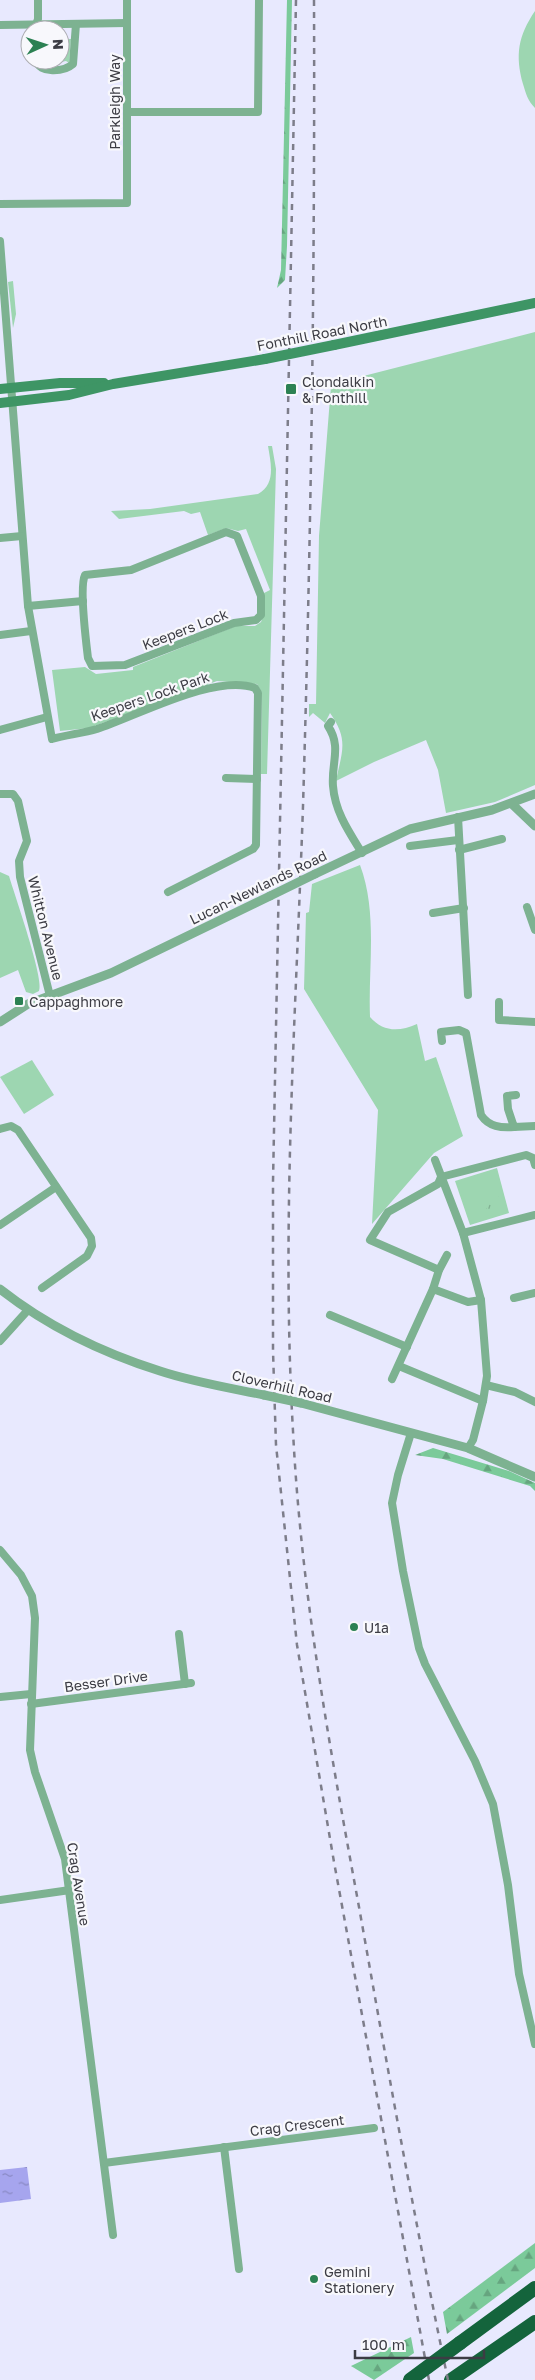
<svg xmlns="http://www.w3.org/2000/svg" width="535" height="2380" font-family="'Golos Text',sans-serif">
<defs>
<pattern id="forest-firs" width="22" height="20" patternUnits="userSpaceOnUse" patternTransform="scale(1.25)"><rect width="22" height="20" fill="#7bca9a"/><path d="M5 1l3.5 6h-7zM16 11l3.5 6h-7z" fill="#66a57f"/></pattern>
<pattern id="park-tufts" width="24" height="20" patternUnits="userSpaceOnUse" patternTransform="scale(1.25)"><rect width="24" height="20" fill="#9dd6b1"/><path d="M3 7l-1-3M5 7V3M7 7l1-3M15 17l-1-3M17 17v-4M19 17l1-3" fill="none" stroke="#81af92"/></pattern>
<pattern id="water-ripples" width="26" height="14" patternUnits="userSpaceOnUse" patternTransform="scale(1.25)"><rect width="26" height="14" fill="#a6a5ee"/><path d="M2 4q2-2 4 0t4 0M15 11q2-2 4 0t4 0" fill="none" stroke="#8888c2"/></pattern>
</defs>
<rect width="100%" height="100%" fill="#e8e9fe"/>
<!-- grass -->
<g fill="#9dd6b1">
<path d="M535,11V108C528,101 526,94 523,84C515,55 518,36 535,11Z"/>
<polygon points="60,39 71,39 69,63 66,61 44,65 41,60 60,60"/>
<polygon points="13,281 16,314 13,328 8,282"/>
<path d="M535,332V785L495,802L446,813L438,770L426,740L374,762L336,781C342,751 349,740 330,713L325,723L313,713L309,717V704H316L319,536L331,386L344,384V381Z"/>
<path d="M268,446H272L276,469L267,774H261L262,693L257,684L217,681L89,728L60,731L52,670L85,667L96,674L133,670V667L236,626H255L261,622L264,614V593L270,590L246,529L238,531L226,528L208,535L200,512L191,514L184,511L119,519L111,511L150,509L258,494C276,484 271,464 268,446Z"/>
<path d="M360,865C378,913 368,967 370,1017C383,1032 399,1032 417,1024L425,1061L436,1057L463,1136L434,1153L372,1224L378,1110L304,989L306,913L309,912L312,884Z"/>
<path d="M0,872L9,876C14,893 45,981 39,991L33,994L26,992L18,970L0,978Z"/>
<polygon points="32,1060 54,1095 24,1114 0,1077"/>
<polygon points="497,1168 509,1213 470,1225 455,1181"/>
</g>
<!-- forest -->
<g fill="url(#forest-firs)">
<polygon points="287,0 292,0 287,246 285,280 277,288 281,270"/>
<polygon points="433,1448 509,1471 535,1483 535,1491 530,1486 443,1459 415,1455"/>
<polygon points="535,2243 535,2268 447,2334 443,2312"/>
<polygon points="411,2337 414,2353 374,2380 351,2366"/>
</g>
<!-- park -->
<polygon fill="url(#park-tufts)" points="494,1195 499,1197 503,1210 500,1214 485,1217 485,1212 490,1201 487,1199 489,1196 491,1198"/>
<!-- water -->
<polygon fill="url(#water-ripples)" points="27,2167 31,2199 0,2203 0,2170"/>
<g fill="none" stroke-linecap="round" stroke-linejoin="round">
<!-- minor -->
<g stroke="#7db291" stroke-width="8">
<polyline points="0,25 127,23"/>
<polyline points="34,30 38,19 38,0"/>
<path d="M36,60C39,74 64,72 73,64L76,24"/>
<polyline points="127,112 258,112 259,0"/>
<polyline points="0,204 127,203 127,0"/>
<path d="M0,241L28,606L52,739C67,735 83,733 97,729C137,716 216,673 255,688L258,693L256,845L253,849L168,892"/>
<path d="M226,532L237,536L261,596V615L256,620L234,623L125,665L92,666L88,658C86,641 79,587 85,575L131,570Z"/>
<polyline points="0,538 22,536"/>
<polyline points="28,606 83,601"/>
<polyline points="0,635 31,631"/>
<path d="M331,722L328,726C342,747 331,763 333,786C335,812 349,832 362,853"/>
<polyline points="0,730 47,717"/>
<polyline points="226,778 257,779"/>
<polyline points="0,794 13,794 18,801 27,841 19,861 20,877 50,996"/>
<polyline points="458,817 468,995"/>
<polyline points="410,846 458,840"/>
<polyline points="459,850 502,839"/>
<polyline points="527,907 535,930"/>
<polyline points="433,913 464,908"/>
<polyline points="499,1002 499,1020 535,1022"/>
<path d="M442,1041L441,1032L459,1030L466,1033L481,1115C489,1127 501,1128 514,1127"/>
<polyline points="516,1095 507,1096 508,1109 514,1127 535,1126"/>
<polyline points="0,1129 11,1126 18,1130 91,1238 92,1246 87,1256 42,1288"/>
<polyline points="435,1160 463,1233 481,1300 487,1376 483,1401 473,1440 468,1448"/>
<polyline points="0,1225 56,1187"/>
<polyline points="463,1233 535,1215"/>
<polyline points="439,1270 370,1240 388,1212 438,1184 441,1177 526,1155 533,1158 535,1165"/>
<polyline points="433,1289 439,1270 447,1255"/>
<polyline points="514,1298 535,1293"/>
<polyline points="330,1315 407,1347"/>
<polyline points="0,1341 28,1310"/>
<polyline points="399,1366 483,1401"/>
<polyline points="392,1379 433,1289 468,1302 481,1300"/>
<polyline points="486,1385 515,1392 535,1402"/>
<polyline points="411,1433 398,1475 392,1503 403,1571 419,1648 425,1664 475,1761 493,1804 508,1885 519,1974 535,2044"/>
<polyline points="0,1550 21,1575 32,1596 35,1618 30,1750 35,1772 65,1859 113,2235"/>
<polyline points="179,1634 185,1684"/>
<polyline points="0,1697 31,1694"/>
<polyline points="31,1704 191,1683"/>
<polyline points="0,1900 70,1890"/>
<polyline points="224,2147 239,2269"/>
<polyline points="104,2163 374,2128"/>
</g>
<!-- tertiary -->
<g stroke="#7db291" stroke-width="9">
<polyline points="512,804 535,826"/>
<polyline points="315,874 410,829 492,810 535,794"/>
<polyline points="0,1022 28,1004 111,973 270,896"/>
<path d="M0,1289C47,1326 103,1353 160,1371C193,1382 230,1388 264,1395"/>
<polyline points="301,1403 468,1448 535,1477"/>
</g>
<!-- secondary -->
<g stroke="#3e9565" stroke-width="10">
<polyline points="334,345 535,303"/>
<polyline points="0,389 60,383 104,383"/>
<polyline points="0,403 69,395 113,384 265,359"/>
</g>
<!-- motorway -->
<g stroke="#14643c" stroke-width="14">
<polyline points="460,2343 535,2288"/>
<polyline points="451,2380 535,2322"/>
</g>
<!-- rail -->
<g stroke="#7d7d8a" stroke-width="2.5" stroke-dasharray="6 6" stroke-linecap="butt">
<polyline points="296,0 273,1182 273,1351 276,1445 297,1645 334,1862 429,2380"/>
<path d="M314,0C315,268 311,537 303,806C296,1014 281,1223 293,1431C301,1592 330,1749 359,1907C387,2065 415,2223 448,2380"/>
</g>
<!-- tertiary-bridge -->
<g stroke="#7db291" stroke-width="9">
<polyline points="270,896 315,874"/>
<polyline points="264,1395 301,1403"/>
</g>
<!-- secondary-bridge -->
<polyline stroke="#3e9565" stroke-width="10" points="265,359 334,345"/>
<!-- motorway-bridge -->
<polyline stroke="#14643c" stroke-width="14" points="410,2380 460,2343"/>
</g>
<!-- markers -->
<g fill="#2c8153" stroke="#f8f8fc" stroke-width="2">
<rect x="285" y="383" width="12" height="12" rx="2.5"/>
<rect x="14" y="996" width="10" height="10" rx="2.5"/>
<circle cx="354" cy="1627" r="5"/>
<circle cx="314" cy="2279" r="5"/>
</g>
<g text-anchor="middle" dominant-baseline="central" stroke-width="4.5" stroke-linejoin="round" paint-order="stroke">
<!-- street labels -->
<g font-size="14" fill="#3c3c44" stroke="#f8f8fc">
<text transform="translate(114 102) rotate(-90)">Parkleigh Way</text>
<text transform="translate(322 333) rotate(-11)">Fonthill Road North</text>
<text transform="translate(185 629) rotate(-21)">Keepers Lock</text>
<text transform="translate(150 696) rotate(-19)">Keepers Lock Park</text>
<text transform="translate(258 887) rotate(-26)">Lucan-Newlands Road</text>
<text transform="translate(46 928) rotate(76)">Whitton Avenue</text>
<text transform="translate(282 1386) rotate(13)">Cloverhill Road</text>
<text transform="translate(106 1681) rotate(-8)">Besser Drive</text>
<text transform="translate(79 1884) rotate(81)">Crag Avenue</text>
<text transform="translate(297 2125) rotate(-7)">Crag Crescent</text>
</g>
<!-- poi labels -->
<g font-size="14" fill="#3c3c44" stroke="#f8f8fc" text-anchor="start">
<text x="302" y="381">Clondalkin<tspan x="302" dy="16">&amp; Fonthill</tspan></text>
<text x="29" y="1001">Cappaghmore</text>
<text x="364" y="1627">U1a</text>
<text x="324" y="2271">Gemini<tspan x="324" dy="16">Stationery</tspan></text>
</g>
</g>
<!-- north arrow -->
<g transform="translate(45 45) rotate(87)"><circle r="24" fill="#f8f8fc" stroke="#adadb2"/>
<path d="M0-4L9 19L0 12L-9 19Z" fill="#2c8153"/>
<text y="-8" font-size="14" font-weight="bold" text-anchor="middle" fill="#3c3c44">N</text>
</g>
<!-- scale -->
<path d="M355 2350v8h129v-8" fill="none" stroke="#3c3c44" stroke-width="2.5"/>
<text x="362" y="2350" font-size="15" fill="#3c3c44" stroke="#f8f8fc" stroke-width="4" paint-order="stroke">100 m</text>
</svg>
